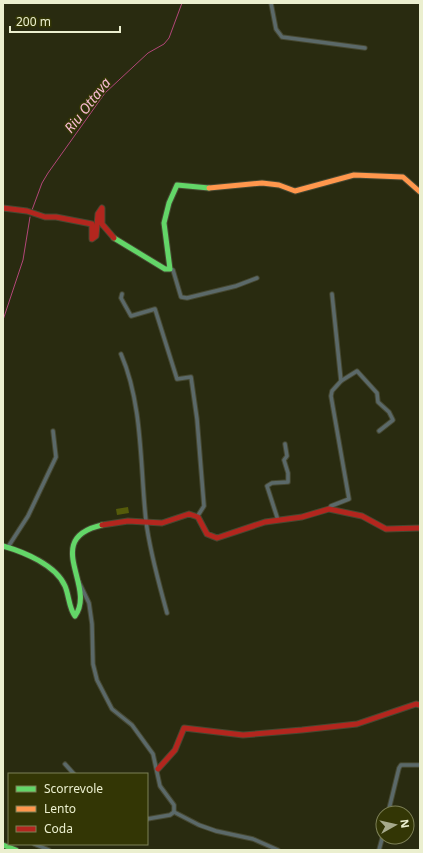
<svg xmlns="http://www.w3.org/2000/svg" width="423" height="853" font-family="'Noto Sans',sans-serif">
<rect width="100%" height="100%" fill="#292b10"/>
<!-- green -->
<polygon fill="#555b0a" points="128,507 129,513 117,515 116,509"/>
<g fill="none" stroke-linecap="round" stroke-linejoin="round">
<!-- stream -->
<g stroke="#b24678" stroke-width="1">
<polyline points="32,210 42,183 48,173 105,93 148,53 164,44 169,38 182,3"/>
<polyline points="3,320 23,260 30,217"/>
<polyline points="3,403 3,407"/>
</g>
<defs>
<g id="street">
<polyline points="271,3 276,29 282,37 365,48"/>
<polyline points="170,269 173,270 181,297 187,298 236,286 257,278"/>
<polyline points="122,294 121,298 131,316 155,309 177,379 191,377 197,419 204,506 197,517"/>
<path d="M121,354C143,405 140,466 146,521C150,553 159,583 167,613"/>
<polyline points="341,381 357,371 377,393 378,402 389,412 393,420 379,431"/>
<polyline points="329,509 331,506 349,499 331,396 332,391 341,381 332,294"/>
<polyline points="278,520 267,486 272,483 288,482 288,473 284,460 287,456 285,444"/>
<polyline points="8,547 28,516 56,457 53,431"/>
<polyline points="78,580 89,603 92,624 93,664 97,680 112,709 132,725 153,754 160,786 174,805 174,812"/>
<polyline points="65,764 74,774"/>
<polyline points="174,812 199,825 216,831 253,839 278,850"/>
<polyline points="388,813 399,768 401,765 420,765"/>
<polyline points="147,819 170,815 174,812"/>
<polyline points="34,844 49,850"/>
<polyline points="379,850 383,835"/>
</g>
<g id="fast">
<polyline points="114,238 165,269 170,269 164,223 169,203 177,185 209,188"/>
<path d="M3,546C24,552 56,565 65,586C69,595 69,609 75,616C97,586 41,539 102,525"/>
<polyline points="3,845 16,850"/>
</g>
<polyline id="slow" points="209,188 262,183 279,185 295,191 354,175 403,177 420,192"/>
<g id="jam">
<polyline points="3,208 27,211 45,217 56,217 92,224 92,239 96,236 98,214 102,208 102,224 114,238"/>
<polyline points="102,525 128,521 162,523 189,514 198,517 207,534 217,538 265,522 302,517 329,509 362,516 386,529 420,528"/>
<polyline points="158,769 175,750 184,728 243,735 302,730 357,724 416,704 420,705"/>
</g>
</defs>
<!-- street casing -->
<use href="#street" stroke="#464831" stroke-width="5.5"/>
<!-- fast casing -->
<use href="#fast" stroke="#464831" stroke-width="7"/>
<!-- slow casing -->
<use href="#slow" stroke="#464831" stroke-width="7"/>
<!-- jam casing -->
<use href="#jam" stroke="#464831" stroke-width="7"/>
<!-- street -->
<use href="#street" stroke="#5b6969" stroke-width="3.5"/>
<!-- fast -->
<use href="#fast" stroke="#63d668" stroke-width="5"/>
<!-- slow -->
<use href="#slow" stroke="#ff974d" stroke-width="5"/>
<!-- jam -->
<use href="#jam" stroke="#b3261e" stroke-width="5"/>
</g>
<g text-anchor="middle" dominant-baseline="central" stroke-width="3" stroke-linejoin="round" paint-order="stroke">
<!-- water labels -->
<g font-size="14" font-style="italic" fill="#f7bad2" stroke="#333605">
<text transform="translate(87 105) rotate(-52)">Riu Ottava</text>
</g>
</g>
<!-- border -->
<rect width="423" height="853" fill="none" stroke="#ebefcf" stroke-width="8"/>
<!-- legend -->
<rect x="8" y="773" width="140" height="72" fill="#333605" stroke="#7d8056"/>
<rect x="16" y="786" width="20" height="6" fill="#63d668" stroke="#7d8056"/>
<text x="44" y="793" font-size="12" fill="#ebefcf">Scorrevole</text>
<rect x="16" y="806" width="20" height="6" fill="#ff974d" stroke="#7d8056"/>
<text x="44" y="813" font-size="12" fill="#ebefcf">Lento</text>
<rect x="16" y="826" width="20" height="6" fill="#b3261e" stroke="#7d8056"/>
<text x="44" y="833" font-size="12" fill="#ebefcf">Coda</text>
<!-- north arrow -->
<g transform="translate(395 825) rotate(82)"><circle r="19" fill="#333605" stroke="#7d8056"/>
<path d="M0-3L7 15L0 10L-7 15Z" fill="#a7aa8c"/>
<text y="-6" font-size="11" font-weight="bold" text-anchor="middle" fill="#ebefcf">N</text>
</g>
<!-- scale -->
<path d="M10 26v6h110v-6" fill="none" stroke="#ebefcf" stroke-width="2"/>
<text x="16" y="26" font-size="12" fill="#ebefcf" stroke="#333605" stroke-width="3" paint-order="stroke">200 m</text>
</svg>
